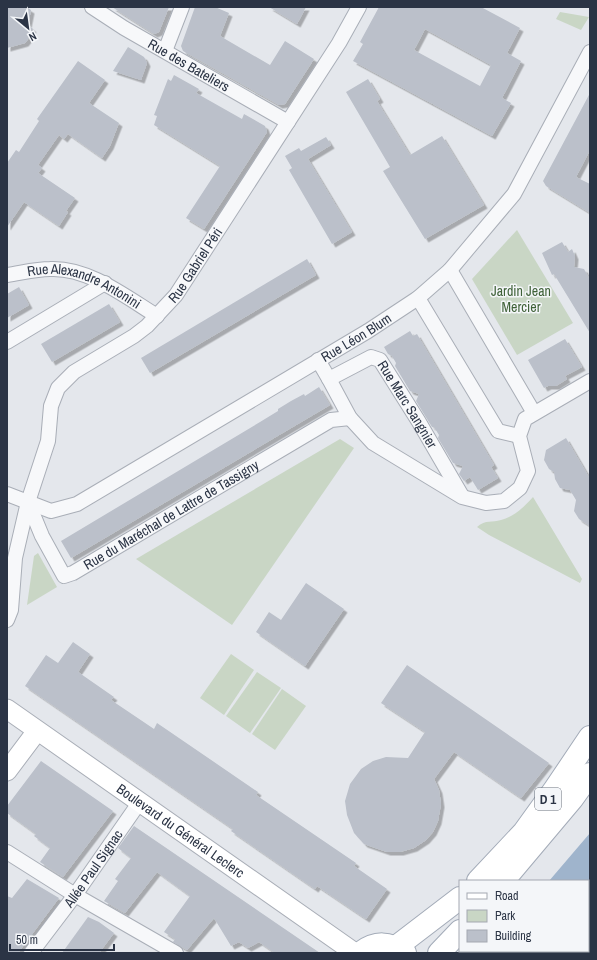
<svg xmlns="http://www.w3.org/2000/svg" width="597" height="960" font-family="'Archivo Narrow',sans-serif">
<defs>
<filter id="shadow"><feDropShadow dx="3.5" dy="3.5" stdDeviation="0" flood-color="#0004"/></filter>
</defs>
<rect width="100%" height="100%" fill="#e4e7ec"/>
<!-- green -->
<g fill="#c9d6c5">
<polygon points="560,12 589,17 581,30 556,19"/>
<polygon points="517,230 573,323 517,355 472,279"/>
<polygon points="340,439 354,448 232,625 136,559"/>
<path d="M533,497L582,579L580,583L489,535L477,527C486,519 492,523 501,520C515,516 524,507 533,497Z"/>
<polygon points="38,553 57,587 27,605 34,556"/>
<polygon points="231,654 254,670 224,715 200,698"/>
<polygon points="257,672 281,688 250,733 226,716"/>
<polygon points="282,689 306,706 275,750 252,734"/>
</g>
<!-- water -->
<polygon fill="#9fb4cc" points="590,833 590,953 488,953 490,951 588,951 588,881 549,881"/>
<!-- building -->
<g fill="#bbc0ca" fill-rule="evenodd" filter="url(#shadow)">
<polygon points="7,7 26,7 31,10 28,25 33,29 29,34 29,38 25,43 7,48"/>
<polygon points="112,7 169,7 159,32 154,34"/>
<polygon points="195,7 215,7 229,13 220,36 270,65 285,41 314,59 285,104 279,105 183,51 181,46"/>
<polygon points="269,7 306,7 297,24"/>
<path d="M379,7H481L520,28L507,53L521,61L502,98L511,103L492,136L353,61L363,44L360,42ZM425,29L491,65L480,86L414,50Z"/>
<polygon points="128,47 144,57 147,63 141,80 113,71"/>
<polygon points="78,61 105,80 89,103 119,123 110,146 102,158 68,134 64,139 59,135 38,165 42,168 38,173 75,198 66,211 68,212 59,226 24,202 7,227 7,163 16,150 19,152 39,121 37,119"/>
<polygon points="174,75 199,89 196,93 242,119 244,114 265,126 267,132 204,229 186,218 220,166 154,125 157,116 154,115 168,79 171,81"/>
<polygon points="368,79 380,99 377,101 410,155 442,136 484,205 425,239 383,171 390,167 346,92"/>
<polygon points="590,93 590,150 576,177 590,184 590,213 546,186 543,181"/>
<polygon points="326,137 331,145 308,159 352,232 332,244 289,170 292,168 285,156 299,148 301,151"/>
<polygon points="562,242 568,252 572,249 575,256 574,267 584,269 590,280 590,333 554,274 552,275 542,253"/>
<polygon points="307,259 316,275 150,373 141,358"/>
<polygon points="19,287 29,305 7,318 7,294"/>
<polygon points="109,304 120,322 52,362 41,344"/>
<polygon points="410,331 413,336 417,334 494,465 491,467 498,478 478,490 470,477 464,481 459,474 463,466 453,463 438,438 439,435 434,427 432,427 416,401 419,394 410,391 395,366 396,363 392,356 388,354 384,347"/>
<polygon points="565,339 582,367 565,376 567,379 556,386 548,386 544,388 528,360"/>
<polygon points="319,387 330,405 71,558 61,541 260,422 278,411 278,409 291,401 304,394 305,396"/>
<polygon points="566,438 590,479 590,526 579,519 574,511 576,500 570,490 560,488 555,479 554,472 549,469 544,460 546,450"/>
<polygon points="306,583 344,609 305,666 256,632 269,612 281,620"/>
<polygon points="73,642 90,654 78,672 114,697 111,700 154,729 157,723 258,792 256,795 356,863 354,866 387,889 366,919 317,886 315,889 231,831 233,829 25,686 46,655 58,663"/>
<polygon points="407,665 549,763 521,798 454,752 434,779 439,790 441,804 438,821 433,832 426,840 414,848 400,852 387,852 364,844 354,833 347,815 345,801 350,784 361,769 373,761 386,757 408,758 425,732 381,703"/>
<polygon points="41,761 113,811 63,877 40,862 50,848 34,836 36,834 7,813 7,806"/>
<polygon points="134,826 276,923 320,953 275,953 259,942 248,948 239,942 231,946 214,918 187,950 173,942 175,939 164,932 190,896 157,872 125,913 104,901 118,881 115,879 131,858 118,848"/>
<polygon points="27,879 59,898 18,953 7,953 7,896 12,898"/>
<polygon points="88,917 99,922 114,933 99,953 62,953"/>
</g>
<g fill="none" stroke-linecap="round" stroke-linejoin="round">
<defs>
<g id="street">
<path id="s1" d="M92,7L124,28L288,122"/>
<polyline points="165,51 182,7"/>
<polyline points="450,270 534,413"/>
<path id="s2" d="M7,275C21,273 36,269 50,269C88,267 126,297 157,316"/>
<polyline points="418,298 498,431 519,436"/>
<polyline points="7,342 105,283"/>
<polyline points="318,360 329,379 350,418 373,443 462,497 486,503 504,501 520,488 528,471 519,436 525,419 590,381"/>
<path id="s3" d="M329,379L371,357L380,360L419,422L462,496"/>
<path id="s4" d="M7,494L51,511L77,504L368,331L418,298L450,270L514,194L590,52"/>
<path id="s5" d="M28,502L42,536L64,576L73,573L331,420L350,418"/>
<path id="s6" d="M7,620L11,610L15,558L28,502L48,441L51,406L58,388L74,372L134,336L147,326L176,295L339,43L359,7"/>
<polyline points="7,852 75,895 176,953"/>
<path id="s7" d="M31,953L75,895L139,803"/>
</g>
<g id="secondary">
<path id="s8" d="M7,709L355,953"/>
<polyline points="7,771 37,731"/>
</g>
<g id="primary">
<polyline points="478,881 524,832 555,789 590,737"/>
<polyline points="503,881 572,799 590,774"/>
<polyline points="396,947 460,898"/>
<path d="M360,953C376,941 389,942 405,953"/>
<polyline points="439,953 460,931"/>
</g>
</defs>
<!-- street casing -->
<use href="#street" stroke="#a9aeb7" stroke-width="16"/>
<!-- secondary casing -->
<use href="#secondary" stroke="#a9aeb7" stroke-width="21"/>
<!-- primary casing -->
<use href="#primary" stroke="#a3abb8" stroke-width="24"/>
<!-- street -->
<use href="#street" stroke="#f7f8fa" stroke-width="14"/>
<!-- secondary -->
<use href="#secondary" stroke="#fff" stroke-width="19"/>
<!-- primary -->
<use href="#primary" stroke="#fff" stroke-width="22"/>
</g>
<g text-anchor="middle" dominant-baseline="central" stroke-width="3" stroke-linejoin="round" paint-order="stroke">
<!-- shield labels -->
<rect fill="#f4f6f9" stroke="#676e7b" stroke-width="1" x="535" y="788" width="26" height="22" rx="3"/>
<g font-size="13" font-weight="bold" fill="#2b3445">
<text x="548" y="799">D 1</text>
</g>
<!-- street labels -->
<g font-size="14" fill="#2b3445" stroke="#f4f6f9">
<text stroke="none"><textPath href="#s1" startOffset="113">Rue des Bateliers</textPath></text>
<text stroke="none"><textPath href="#s6" startOffset="426">Rue Gabriel Péri</textPath></text>
<text stroke="none"><textPath href="#s2" startOffset="81">Rue Alexandre Antonini</textPath></text>
<text stroke="none"><textPath href="#s4" startOffset="399">Rue Léon Blum</textPath></text>
<text stroke="none"><textPath href="#s3" startOffset="109">Rue Marc Sangnier</textPath></text>
<text stroke="none"><textPath href="#s5" startOffset="206">Rue du Maréchal de Lattre de Tassigny</textPath></text>
<text stroke="none"><textPath href="#s8" startOffset="212">Boulevard du Général Leclerc</textPath></text>
<text stroke="none"><textPath href="#s7" startOffset="105">Allée Paul Signac</textPath></text>
</g>
<!-- park labels -->
<g font-size="14" fill="#3f6138" stroke="#f4f6f9">
<text x="521" y="291">Jardin Jean<tspan x="521" dy="16">Mercier</tspan></text>
</g>
</g>
<!-- border -->
<rect width="597" height="960" fill="none" stroke="#2b3445" stroke-width="16"/>
<!-- legend -->
<rect x="459" y="880" width="130" height="72" fill="#f4f6f9" stroke="#a4a8b1"/>
<rect x="467" y="893" width="20" height="6" fill="#ffffff" stroke="#a4a8b1"/>
<text x="495" y="900" font-size="12" fill="#2b3445">Road</text>
<rect x="467" y="910" width="20" height="12" fill="#c9d6c5" stroke="#a4a8b1"/>
<text x="495" y="920" font-size="12" fill="#2b3445">Park</text>
<rect x="467" y="930" width="20" height="12" fill="#bbc0ca" stroke="#a4a8b1"/>
<text x="495" y="940" font-size="12" fill="#2b3445">Building</text>
<!-- north arrow -->
<g transform="translate(28 28) rotate(151)" stroke="#f4f6f9" stroke-width="3" paint-order="stroke">
<path d="M0-3L7 15L0 10L-7 15Z" fill="#2b3445"/>
<text y="-6" font-size="11" font-weight="bold" text-anchor="middle" fill="#2b3445">N</text>
</g>
<!-- scale -->
<path d="M10 944v6h104v-6" fill="none" stroke="#2b3445" stroke-width="2"/>
<text x="16" y="944" font-size="12" fill="#2b3445" stroke="#f4f6f9" stroke-width="3" paint-order="stroke">50 m</text>
</svg>
